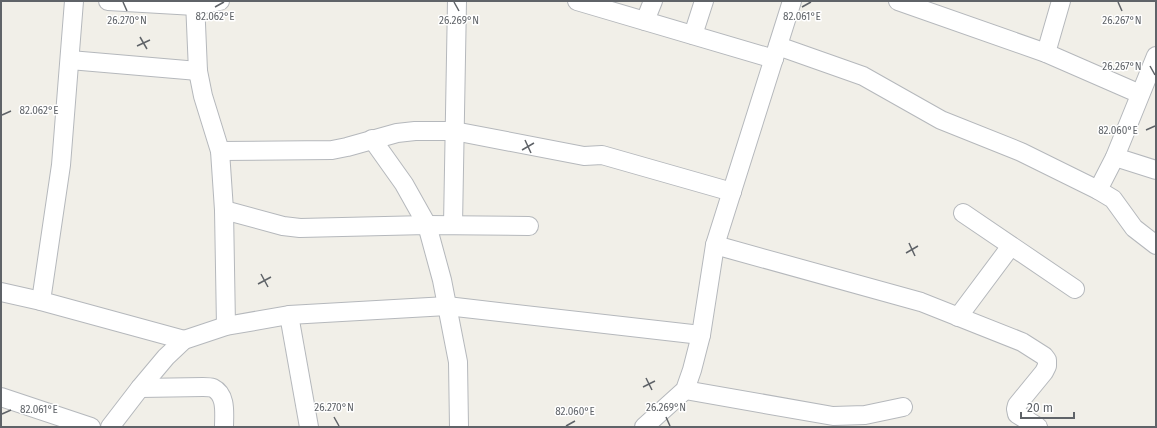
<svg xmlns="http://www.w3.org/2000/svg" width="1157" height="428" font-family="'Fira Sans',sans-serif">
<rect width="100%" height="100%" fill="#f1efe8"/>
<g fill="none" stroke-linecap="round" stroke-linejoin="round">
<defs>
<g id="street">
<polyline points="108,1 195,6 220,1"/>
<polyline points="195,1 198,71 203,96 220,151 224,210 226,326"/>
<polyline points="577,1 774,59"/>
<polyline points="898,1 1046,53 1140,94"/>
<polyline points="645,21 653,1"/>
<polyline points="693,35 704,1"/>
<polyline points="778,46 863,76 941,120 1021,152 1098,190 1113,199 1134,228 1156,245"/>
<polyline points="1046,53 1061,1"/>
<polyline points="70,60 198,71"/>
<polyline points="372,139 404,184 427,225 442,280 458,362 459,427"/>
<polyline points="220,151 332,150 347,147 397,133 415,131 454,131 584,156 602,155 732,192"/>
<polyline points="1115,157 1156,170"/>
<polyline points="1098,190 1115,157 1156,56"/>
<polyline points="224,210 283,226 300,228 427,225 529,226"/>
<polyline points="963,213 1075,289"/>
<polyline points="453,225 457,1"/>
<polyline points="715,245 921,302 1022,342 1044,356 1047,360 1047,366 1044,372 1017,405 1016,409 1017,414 1038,427"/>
<polyline points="1,292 41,301 184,340"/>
<polyline points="41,301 61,165 74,1"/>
<polyline points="289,315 309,427"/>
<polyline points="958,317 1011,246"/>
<path d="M140,388L203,387C206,387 210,387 213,388C227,395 224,414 224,427"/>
<polyline points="685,390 833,416 865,415 903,407"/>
<polyline points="1,397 91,427"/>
<polyline points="110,427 140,388 166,357 184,340 226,326 289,315 447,306 701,335"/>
<polyline points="644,427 685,390 692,370 701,335 715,245 792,1"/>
</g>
</defs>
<!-- street casing -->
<use href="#street" stroke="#b5b8bc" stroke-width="20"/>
<!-- street -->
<use href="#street" stroke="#fff" stroke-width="18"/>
</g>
<!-- ticks -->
<path fill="none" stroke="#5f6368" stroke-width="1.5" d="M123,2L127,11M454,2L459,11M1118,2L1122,11M215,7L224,2M802,7L811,2M140,37L147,49M137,46L150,40M1150,66L1155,75M2,115L11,111M1146,130L1155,126M525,140L531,153M522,150L534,143M909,243L915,256M906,253L918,246M261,274L268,287M258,284L271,277M646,378L652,390M643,387L655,381M2,414L11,410M334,417L339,426M666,417L670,426M566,426L575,421"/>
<g font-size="10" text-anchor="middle" fill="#5f6368" stroke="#fff" stroke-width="3" stroke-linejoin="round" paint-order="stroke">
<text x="215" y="20">82.062°E</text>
<text x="802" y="20">82.061°E</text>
<text x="127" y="24">26.270°N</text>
<text x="459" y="24">26.269°N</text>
<text x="1122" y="24">26.267°N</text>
<text x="1122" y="70">26.267°N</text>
<text x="39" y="114">82.062°E</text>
<text x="1118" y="134">82.060°E</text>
<text x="334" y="411">26.270°N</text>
<text x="666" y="411">26.269°N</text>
<text x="39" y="413">82.061°E</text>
<text x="575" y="415">82.060°E</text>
</g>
<!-- border -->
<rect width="1157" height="428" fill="none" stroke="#5f6368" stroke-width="4"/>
<!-- scale -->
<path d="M1021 412v6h53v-6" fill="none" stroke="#5f6368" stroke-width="2"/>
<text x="1027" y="412" font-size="12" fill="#5f6368" stroke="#ffffff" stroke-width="3" paint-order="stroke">20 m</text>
</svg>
